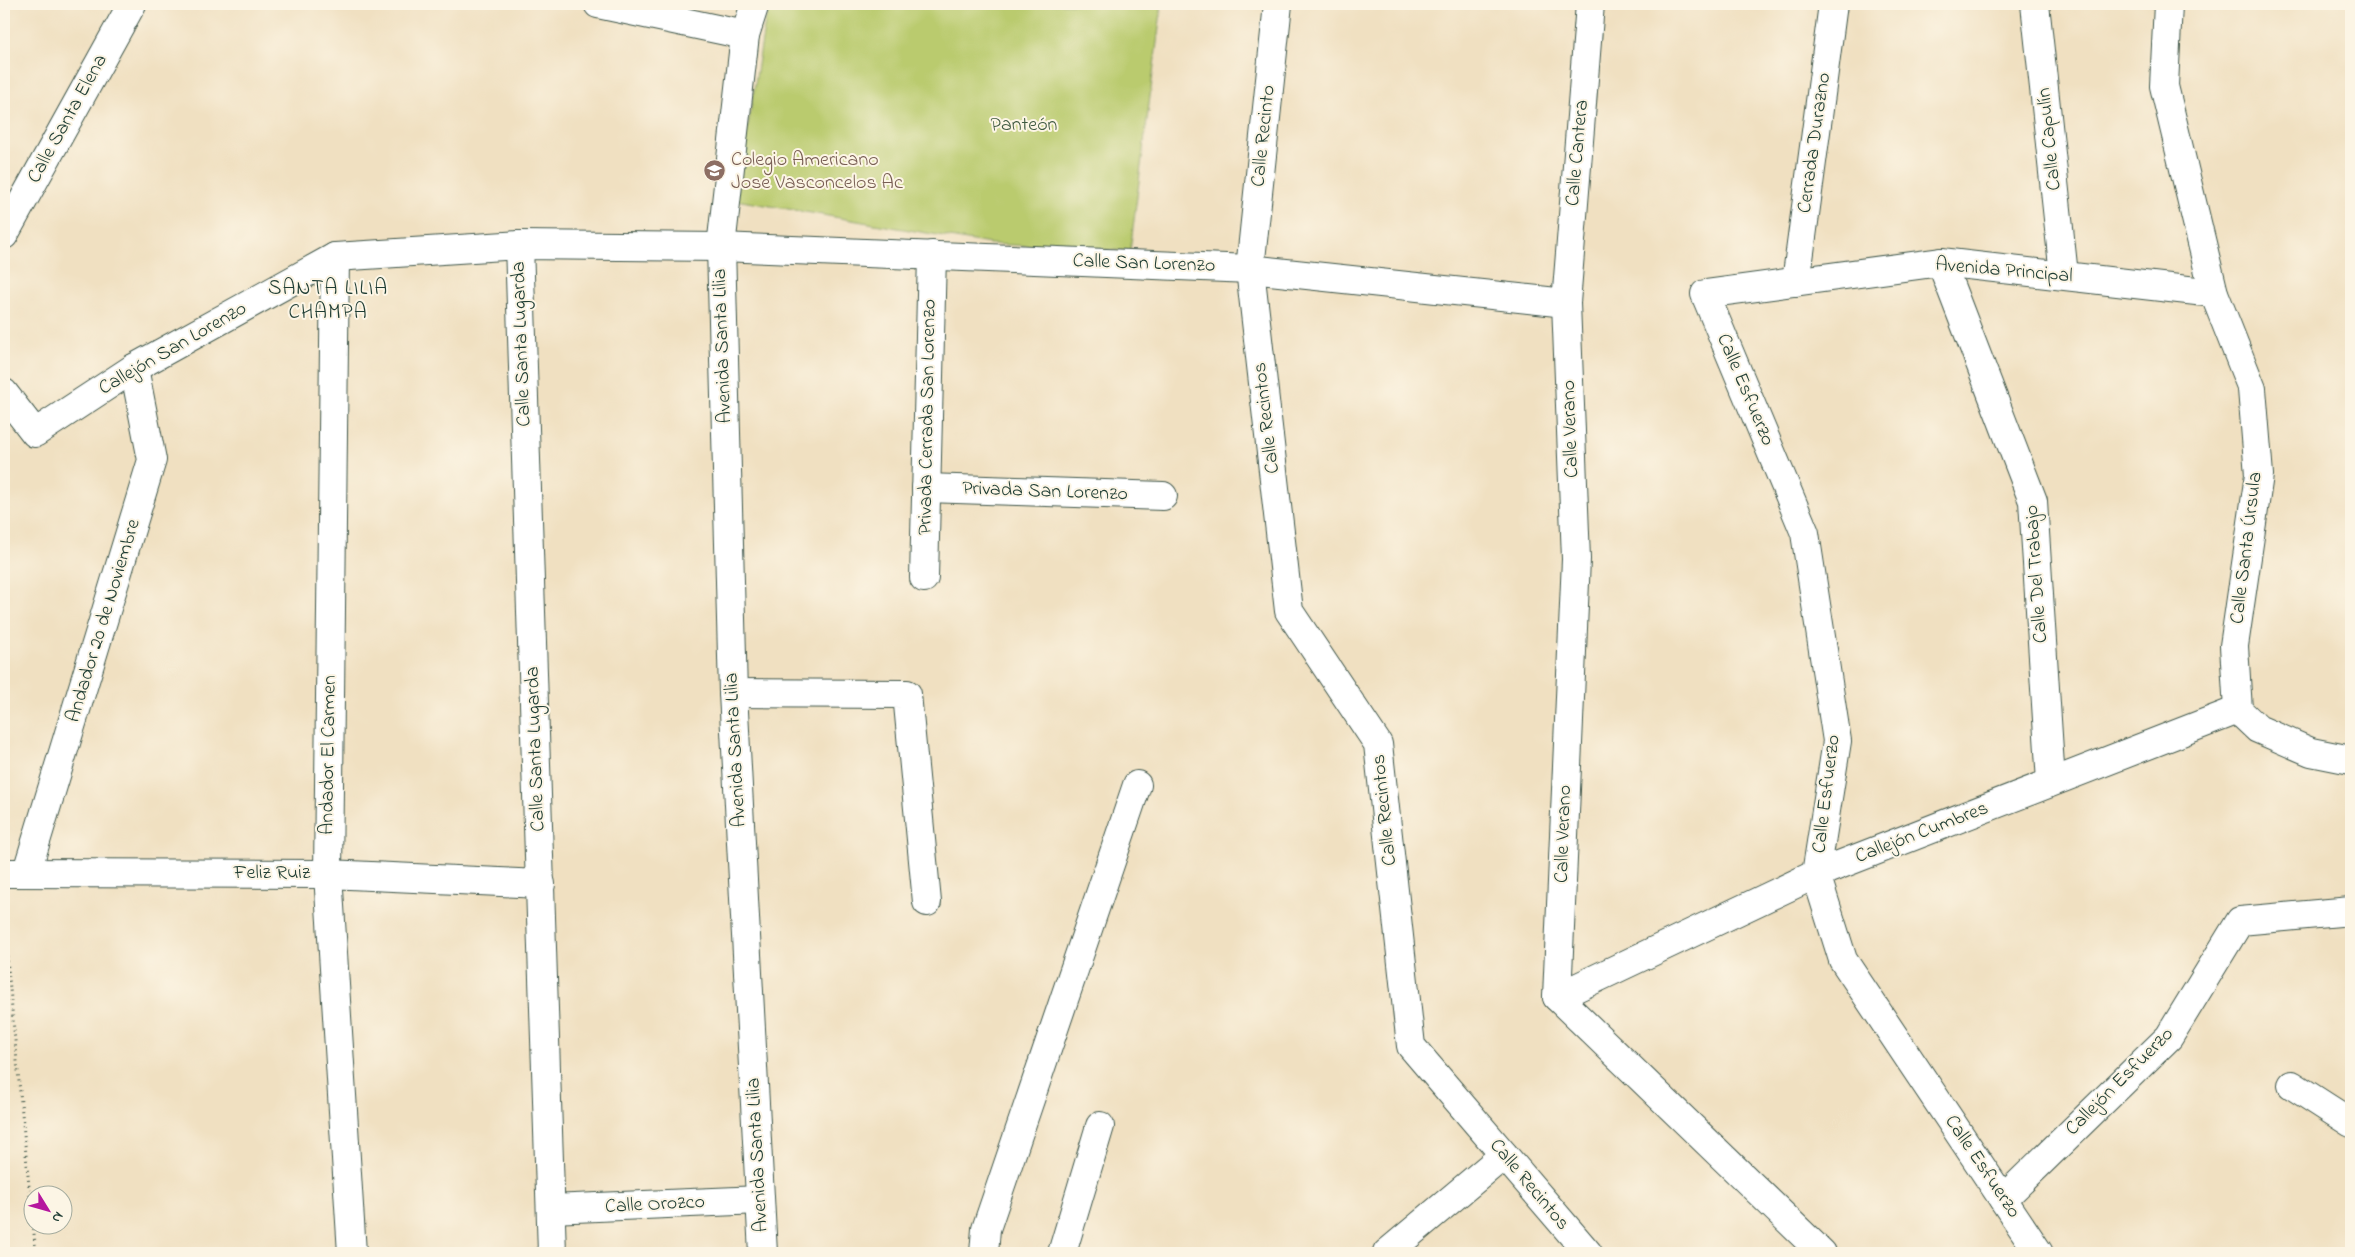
<svg xmlns="http://www.w3.org/2000/svg" width="2355" height="1257" font-family="'Indie Flower',sans-serif">
<rect width="100%" height="100%" fill="#fcf5e5"/>
<filter id="ink" filterUnits="userSpaceOnUse"><feTurbulence type="fractalNoise" baseFrequency=".02" numOctaves="2"/><feDisplacementMap in="SourceGraphic" scale="10" xChannelSelector="R" yChannelSelector="G"/><feConvolveMatrix kernelMatrix="1 2 1 2 8 2 1 2 1" color-interpolation-filters="sRGB"/></filter>
<filter id="wash" filterUnits="userSpaceOnUse"><feTurbulence type="fractalNoise" baseFrequency=".0096" numOctaves="4" result="noise"/><feDisplacementMap in="SourceGraphic" scale="20" xChannelSelector="R" yChannelSelector="G"/><feGaussianBlur stdDeviation="1.12" result="paint"/><feColorMatrix in="noise" values="0 0 0 0 0 0 0 0 0 0 0 0 0 0 0 0 0 1.4 0 .05"/><feComposite in="paint" operator="in"/></filter>
<g filter="url(#wash)">
<rect width="100%" height="100%" fill="#f0e0c1"/>
<!-- green -->
<polygon fill="#bacb6e" stroke="#6c8451" points="771,4 1162,4 1130,251 990,244 736,200 765,22"/>
</g>
<g filter="url(#ink)">
<g fill="none" stroke-linecap="round" stroke-linejoin="round">
<defs>
<g id="pedestrian">
<polyline points="1557,997 1816,874"/>
<polyline points="2292,1085 2351,1123"/>
<polyline points="2003,1199 2169,1037 2240,921 2351,911"/>
</g>
<g id="minor">
<polyline points="598,4 745,35"/>
<polyline points="1278,4 1250,269 1289,611 1378,744 1411,1046 1588,1253"/>
<polyline points="1590,4 1566,303 1576,559 1557,997 1822,1253"/>
<polyline points="2035,4 2064,275"/>
<polyline points="2168,4 2164,86 2214,293 2252,389 2259,475 2234,646 2238,710 2258,729 2311,752 2351,760"/>
<polyline points="4,235 132,4"/>
<polyline points="519,245 552,1253"/>
<polyline points="335,257 328,874 352,1253"/>
<polyline points="1941,262 2033,501 2051,782"/>
<polyline points="1796,282 1833,4"/>
<polyline points="4,393 35,433 134,368 335,257 519,245 721,247 1250,269 1566,303"/>
<polyline points="926,488 1163,496"/>
<polyline points="924,578 932,255"/>
<polyline points="733,693 907,694 927,902"/>
<polyline points="27,871 152,460 134,368"/>
<polyline points="4,873 328,874 541,884"/>
<polyline points="1816,874 2238,710"/>
<polyline points="551,1209 760,1200"/>
<polyline points="984,1253 986,1229 1137,785"/>
<polyline points="1062,1253 1100,1126"/>
<polyline points="1387,1253 1504,1155"/>
<polyline points="2039,1253 1843,960 1816,874 1837,741 1805,533 1705,294 1941,262 2214,293"/>
</g>
<polyline id="tertiary" points="755,4 745,35 721,247 733,693 763,1253"/>
</defs>
<!-- pedestrian casing -->
<use href="#pedestrian" stroke="#3e5549" stroke-width="30"/>
<!-- minor casing -->
<use href="#minor" stroke="#3e5549" stroke-width="30"/>
<!-- tertiary casing -->
<use href="#tertiary" stroke="#3e5549" stroke-width="30"/>
<!-- path -->
<g stroke="#3e5549" stroke-width="3" stroke-dasharray="1 4" stroke-linecap="butt">
<polyline points="4,926 32,1217"/>
<polyline points="33,1224 36,1253"/>
</g>
<!-- pedestrian -->
<use href="#pedestrian" stroke="#fff" stroke-width="28"/>
<!-- minor -->
<use href="#minor" stroke="#fff" stroke-width="28"/>
<!-- tertiary -->
<use href="#tertiary" stroke="#fff" stroke-width="28"/>
</g>
</g>
<!-- icons -->
<defs>
<symbol id="school-disc" viewBox="-11 -11 22 22"><circle r="9.5" fill="#8d6e63" stroke="#fcf5e5"/><path d="M0-5L7-2L0 1L-7-2ZM-4 1L0 2.5L4 1V4Q0 6-4 4Z" fill="#fff"/></symbol>
</defs>
<g fill-rule="evenodd">
<use href="#school-disc" x="702" y="158" width="25" height="25"/>
</g>
<g text-anchor="middle" dominant-baseline="central" stroke-width="4" stroke-linejoin="round" paint-order="stroke">
<!-- street labels -->
<g font-size="20" fill="#1f3d34" stroke="#fcf5e5">
<text transform="translate(68 119) rotate(-61)">Calle Santa Elena</text>
<text transform="translate(1264 136) rotate(-84)">Calle Recinto</text>
<text transform="translate(2050 139) rotate(-96)">Calle Capulín</text>
<text transform="translate(1815 143) rotate(-82)">Cerrada Durazno</text>
<text transform="translate(1578 153) rotate(-85)">Calle Cantera</text>
<text transform="translate(1144 264) rotate(2)">Calle San Lorenzo</text>
<text transform="translate(2004 271) rotate(5)">Avenida Principal</text>
<text transform="translate(522 344) rotate(-92)">Calle Santa Lugarda</text>
<text transform="translate(723 346) rotate(-92)">Avenida Santa Lilia</text>
<text transform="translate(173 349) rotate(-30)">Callejón San Lorenzo</text>
<text transform="translate(1745 390) rotate(67)">Calle Esfuerzo</text>
<text transform="translate(928 417) rotate(-89)">Privada Cerrada San Lorenzo</text>
<text transform="translate(1267 418) rotate(-97)">Calle Recintos</text>
<text transform="translate(1571 429) rotate(-92)">Calle Verano</text>
<text transform="translate(1045 492) rotate(2)">Privada San Lorenzo</text>
<text transform="translate(2247 548) rotate(-83)">Calle Santa Úrsula</text>
<text transform="translate(2037 574) rotate(-94)">Calle Del Trabajo</text>
<text transform="translate(104 621) rotate(-73)">Andador 20 de Noviembre</text>
<text transform="translate(536 749) rotate(-92)">Calle Santa Lugarda</text>
<text transform="translate(736 750) rotate(-93)">Avenida Santa Lilia</text>
<text transform="translate(329 755) rotate(-89)">Andador El Carmen</text>
<text transform="translate(1827 794) rotate(-83)">Calle Esfuerzo</text>
<text transform="translate(1385 810) rotate(-96)">Calle Recintos</text>
<text transform="translate(1922 833) rotate(-21)">Callejón Cumbres</text>
<text transform="translate(1564 834) rotate(-88)">Calle Verano</text>
<text x="272" y="873">Feliz Ruiz</text>
<text transform="translate(2120 1082) rotate(-45)">Callejón Esfuerzo</text>
<text transform="translate(758 1155) rotate(-93)">Avenida Santa Lilia</text>
<text transform="translate(1982 1167) rotate(56)">Calle Esfuerzo</text>
<text transform="translate(1529 1185) rotate(50)">Calle Recintos</text>
<text transform="translate(655 1205) rotate(-3)">Calle Orozco</text>
</g>
<!-- park labels -->
<g font-size="20" fill="#3e5940" stroke="#fcf5e5">
<text x="1024" y="125">Panteón</text>
</g>
<!-- education labels -->
<g font-size="20" fill="#785e54" stroke="#fcf5e5" text-anchor="start">
<text x="731" y="160">Colegio Americano<tspan x="731" dy="23">Jose Vasconcelos Ac</tspan></text>
</g>
<!-- neighbourhood labels -->
<g font-size="21" letter-spacing="1" fill="#1f3d34" stroke="#fcf5e5">
<text x="328" y="289">SANTA LILIA<tspan x="328" dy="24">CHAMPA</tspan></text>
</g>
</g>
<!-- margin -->
<rect width="2355" height="1257" fill="none" stroke="#fcf5e5" stroke-width="20"/>
<!-- north arrow -->
<g transform="translate(48 1210) rotate(127)"><circle r="24" fill="#fcf5e5" stroke="#a4ab9e"/>
<path d="M0-4L9 19L0 12L-9 19Z" fill="#b5179e"/>
<text y="-8" font-size="14" font-weight="bold" text-anchor="middle" fill="#1f3d34">N</text>
</g>
</svg>
